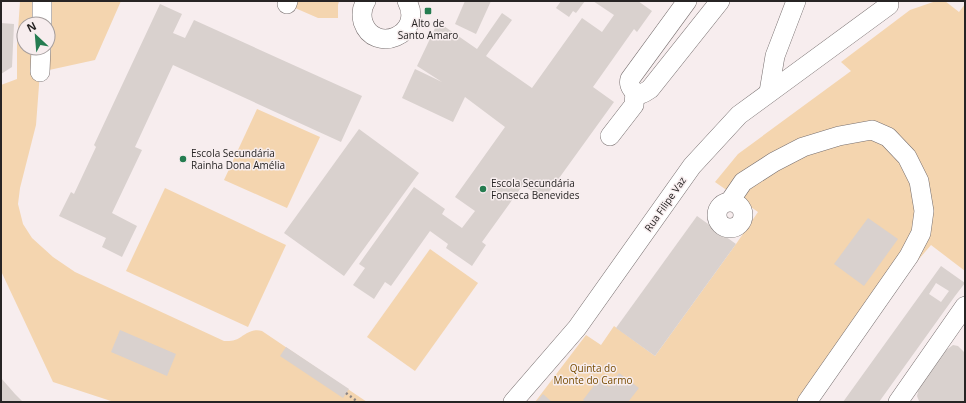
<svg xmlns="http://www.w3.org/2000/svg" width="966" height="403" font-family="'Open Sans',sans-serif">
<rect width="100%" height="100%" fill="#f7edee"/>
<!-- green -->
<g fill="#f4d5af" fill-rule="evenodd">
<path d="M20,1H121L95,60L40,72L36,125L20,188L18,204L23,224L32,238L53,257L75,272L224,341C240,342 240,335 252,331C255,330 259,330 262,331L367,402H114L53,382L1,271V85L17,79V46ZM24,24H48V48H24Z"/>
<polygon points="279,1 339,1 338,5 338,18 318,18"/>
<polygon points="936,1 945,1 959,12 965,4 965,271 931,245 797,402 535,402 586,335 601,345 614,326 655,356 736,244 758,212 715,182 738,154 851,71 841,62 910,10"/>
<polygon points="257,109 320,137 287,208 224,180"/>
<polygon points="165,188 286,245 248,327 126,271"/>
<polygon points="430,249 478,283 415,371 367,337"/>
</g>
<!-- building -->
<g fill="#d9d1ce" fill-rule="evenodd">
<polygon points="465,1 491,1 476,34 455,24"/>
<polygon points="561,1 585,1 576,13 573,11 569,17 556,8"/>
<polygon points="593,1 638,1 652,11 637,32 634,29 593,87 614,102 544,199 523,185 482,242 486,245 472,266 446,248 448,244 430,231 391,286 385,282 374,299 353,285 365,268 359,264 414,187 445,209 442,214 462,228 475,211 455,197 505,127 465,97 453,122 402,98 415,69 442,82 417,66 438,22 477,49 502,13 512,20 486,56 532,88 582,18 602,32 614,15"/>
<polygon points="160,4 182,14 173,33 185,38 194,20 362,96 341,142 173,65 135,147 142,150 112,213 137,226 122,257 102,247 106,238 59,216 71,192 74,194 96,147 94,145"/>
<polygon points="1,23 14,24 12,67 1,74"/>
<polygon points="359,129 419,173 344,276 284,233"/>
<polygon points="697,216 736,244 655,356 616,328"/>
<polygon points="868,218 898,239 864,286 834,264"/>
<path d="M941,266L965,283L955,296L879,402H843ZM936,283L949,291L941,302L929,294Z"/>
<polygon points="120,330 176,354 167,376 111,352"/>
<polygon points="953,345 958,346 965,353 965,402 920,402 919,401 917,396 919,387 945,351"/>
<polygon points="286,347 349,389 343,398 280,356"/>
<polygon points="619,373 639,388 628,402 585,402 583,400 599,379 609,387"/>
<polygon points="1,378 15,394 23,402 1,402"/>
<polygon points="543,394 552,402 536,402"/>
</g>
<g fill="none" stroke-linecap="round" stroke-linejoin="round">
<defs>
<g id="minor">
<path d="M366,1C362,7 361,14 363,22C374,55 425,35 407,1"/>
<path d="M687,1L630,79C628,85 633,94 641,94C644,93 647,91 650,89L720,1"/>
<polyline points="287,4 288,1"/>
<polyline points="42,24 42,1"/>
<polyline points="40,72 41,48"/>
<polyline points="769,92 775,56 796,1"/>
<polyline points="610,136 634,105 635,92"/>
<polyline points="730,201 743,182 774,162 803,147 839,136 872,130 888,137 907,157 919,181 924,211 921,233 909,256 807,402"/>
<circle cx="730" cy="215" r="13"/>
<polyline points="513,402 577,328 692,166 739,115 889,5"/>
<polyline points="898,402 965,306"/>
</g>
</defs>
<!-- minor casing -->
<use href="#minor" stroke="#776f6f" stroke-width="20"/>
<!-- path -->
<polyline stroke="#8b8585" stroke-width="2.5" stroke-dasharray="2 3" stroke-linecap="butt" points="346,393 358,402"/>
<!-- minor -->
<use href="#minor" stroke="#fff" stroke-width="19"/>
</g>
<!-- markers -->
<g fill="#257c50" stroke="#f7edee" stroke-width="1.5">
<rect x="424" y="7" width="8" height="8" rx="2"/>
<circle cx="183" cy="159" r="4"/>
<circle cx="483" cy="189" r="4"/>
</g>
<g text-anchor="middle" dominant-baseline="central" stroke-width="3" stroke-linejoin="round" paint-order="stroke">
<!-- poi labels -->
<g font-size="10" fill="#272424" stroke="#f7edee" text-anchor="start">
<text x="428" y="23" text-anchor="middle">Alto de<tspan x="428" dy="12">Santo Amaro</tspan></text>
<text x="191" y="153">Escola Secundária<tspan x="191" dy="12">Rainha Dona Amélia</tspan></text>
<text x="491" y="183">Escola Secundária<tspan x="491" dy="12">Fonseca Benevides</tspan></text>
</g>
<!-- street labels -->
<g font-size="10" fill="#272424" stroke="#f7edee">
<text transform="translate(665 204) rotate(-55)">Rua Filipe Vaz</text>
</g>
<!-- park labels -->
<g font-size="10" fill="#784c00" stroke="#f7edee">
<text x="593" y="368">Quinta do<tspan x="593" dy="12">Monte do Carmo</tspan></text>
</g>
</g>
<!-- border -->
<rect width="966" height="403" fill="none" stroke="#272424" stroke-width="4"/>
<!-- north arrow -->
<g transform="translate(36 36) rotate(334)"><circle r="19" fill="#f7edee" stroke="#a49d9d"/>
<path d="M0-3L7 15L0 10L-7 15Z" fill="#257c50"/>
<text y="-6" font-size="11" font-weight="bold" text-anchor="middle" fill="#272424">N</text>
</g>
</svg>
